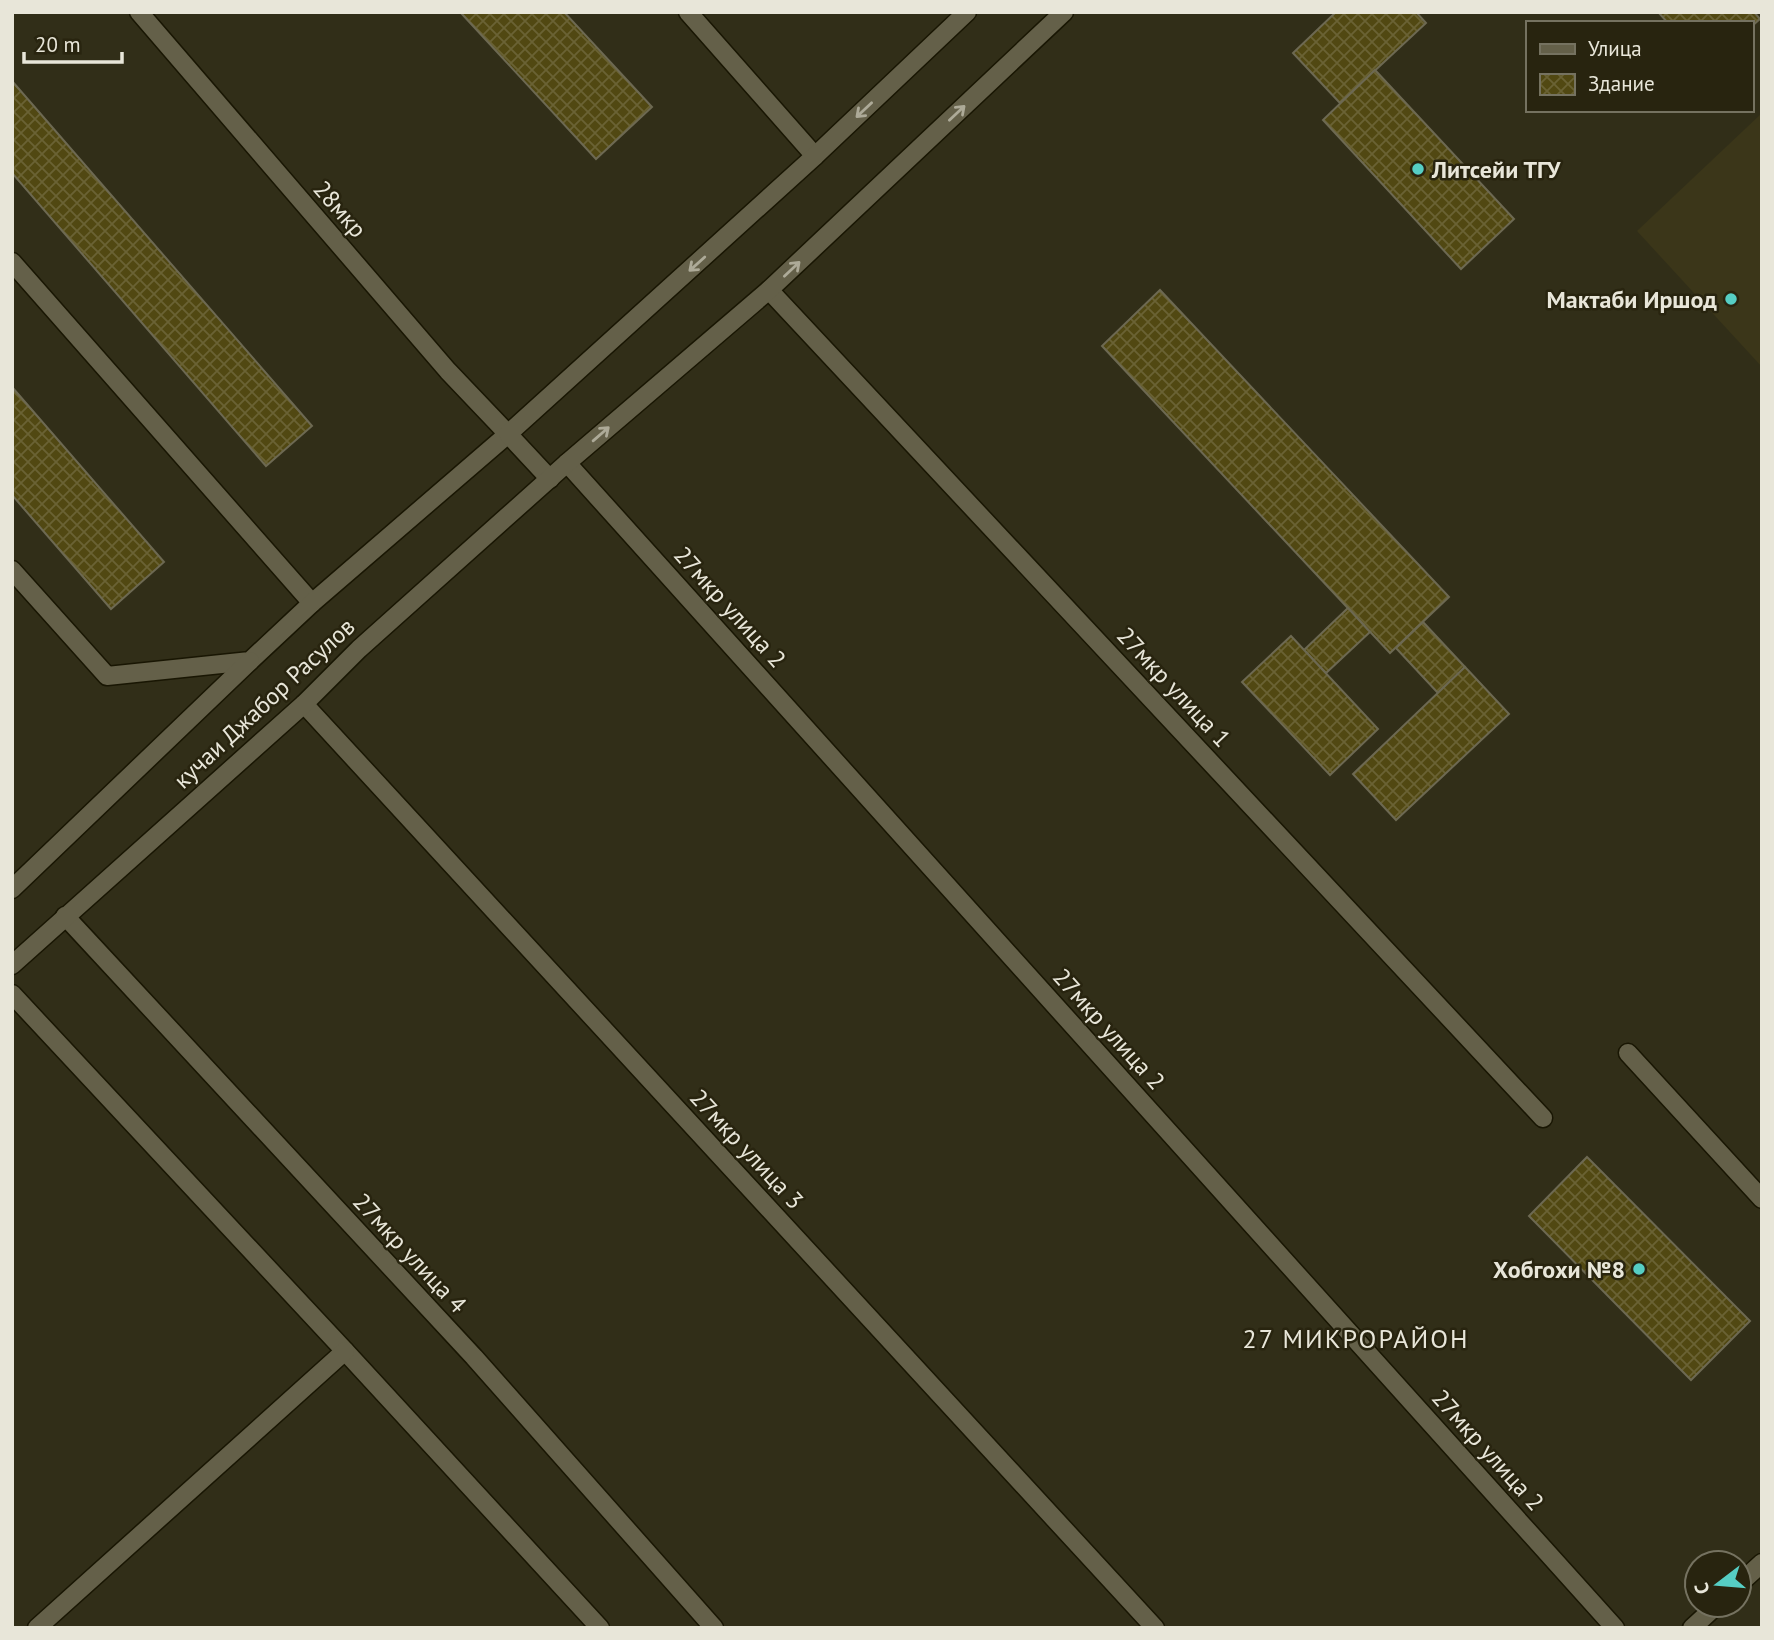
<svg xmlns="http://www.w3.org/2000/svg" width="1774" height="1640" font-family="'PT Sans',sans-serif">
<defs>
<pattern id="building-cross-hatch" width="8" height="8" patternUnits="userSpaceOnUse" patternTransform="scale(1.75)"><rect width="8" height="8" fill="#514812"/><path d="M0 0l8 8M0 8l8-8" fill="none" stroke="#6a6234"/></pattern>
</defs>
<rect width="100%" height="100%" fill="#312e18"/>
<!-- built -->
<polygon fill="#3b3619" points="1762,113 1762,367 1637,231"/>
<!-- building -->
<g fill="url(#building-cross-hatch)" stroke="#6d6952" stroke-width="2">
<polygon points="460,12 564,12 652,107 596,159"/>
<polygon points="1336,12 1416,12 1426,23 1340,103 1293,53"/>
<polygon points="1658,12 1754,12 1760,19 1751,27 1751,23 1668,23"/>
<polygon points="1375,70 1514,219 1461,269 1323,120"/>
<polygon points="12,81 312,426 266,466 12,173"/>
<polygon points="1160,290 1449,597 1390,653 1102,346"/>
<polygon points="12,387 164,562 111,609 12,495"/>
<polygon points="1348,608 1370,632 1326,673 1304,650"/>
<polygon points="1423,622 1465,667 1438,693 1396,648"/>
<polygon points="1291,636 1378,729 1330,775 1242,682"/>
<polygon points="1465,667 1509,714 1396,820 1353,774"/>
<polygon points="1587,1157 1750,1321 1691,1380 1529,1216"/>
</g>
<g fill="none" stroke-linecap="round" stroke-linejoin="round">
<defs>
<g id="lane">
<polyline points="769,290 1543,1118"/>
<polyline points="567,463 1615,1628"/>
<polyline points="304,704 1155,1628"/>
<polyline points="65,916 474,1357 714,1628"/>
</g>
<g id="street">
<polyline points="688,12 815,156"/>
<polyline points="12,262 312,603"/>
<polyline points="12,570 107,676 250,661 312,603 508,434 448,371 139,12"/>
<polyline points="12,889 250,661"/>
<polyline points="12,994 345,1351 600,1628"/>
<polyline points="1628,1053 1762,1199"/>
<polyline points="1739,1584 1762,1563"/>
<polyline points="37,1628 345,1351"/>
<polyline points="1692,1628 1717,1605"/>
</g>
<g id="secondary">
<polyline points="550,479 508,434 815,156 967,12"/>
<polyline points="12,965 304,704 359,649 567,463 769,290 1064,12"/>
</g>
</defs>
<!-- lane casing -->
<use href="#lane" stroke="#191603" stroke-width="21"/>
<!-- street casing -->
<use href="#street" stroke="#191603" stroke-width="21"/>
<!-- secondary casing -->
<use href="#secondary" stroke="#191603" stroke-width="21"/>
<!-- lane -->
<use href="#lane" stroke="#646049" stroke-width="18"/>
<!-- street -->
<use href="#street" stroke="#646049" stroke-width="18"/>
<!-- secondary -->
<use href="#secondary" stroke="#646049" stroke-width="18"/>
</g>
<!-- one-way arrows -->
<defs><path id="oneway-shaft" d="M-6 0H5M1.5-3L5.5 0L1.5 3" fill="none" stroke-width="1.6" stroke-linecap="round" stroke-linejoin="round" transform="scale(1.75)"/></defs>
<g stroke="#adaa98">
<use href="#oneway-shaft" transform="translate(864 110) rotate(137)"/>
<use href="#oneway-shaft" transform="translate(957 113) rotate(-43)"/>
<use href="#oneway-shaft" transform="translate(697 264) rotate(138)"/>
<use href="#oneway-shaft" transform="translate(792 269) rotate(-43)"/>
<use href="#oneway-shaft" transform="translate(601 434) rotate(-41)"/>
</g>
<!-- markers -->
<g fill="#56cec4" stroke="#28240f" stroke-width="2.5">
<circle cx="1418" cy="169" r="7"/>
<circle cx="1731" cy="299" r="7"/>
<circle cx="1639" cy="1269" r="7"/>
</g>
<g text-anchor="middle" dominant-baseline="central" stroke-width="5" stroke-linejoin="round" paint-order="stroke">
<!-- poi labels -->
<g font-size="24" font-weight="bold" fill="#e8e6d9" stroke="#28240f" text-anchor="end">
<text x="1432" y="169" text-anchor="start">Литсейи ТГУ</text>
<text x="1717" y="299">Мактаби Иршод</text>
<text x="1625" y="1269">Хобгохи №8</text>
</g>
<!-- street labels -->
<g font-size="24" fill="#e8e6d9" stroke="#28240f">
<text transform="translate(340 209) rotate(49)">28мкр</text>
<text transform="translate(730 607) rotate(48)">27мкр улица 2</text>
<text transform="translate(1174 687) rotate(47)">27мкр улица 1</text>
<text transform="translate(264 703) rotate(-43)">кучаи Джабор Расулов</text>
<text transform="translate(1109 1029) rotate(48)">27мкр улица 2</text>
<text transform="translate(747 1149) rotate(47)">27мкр улица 3</text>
<text transform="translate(410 1253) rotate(47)">27мкр улица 4</text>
<text transform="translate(1488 1450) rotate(48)">27мкр улица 2</text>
</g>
<!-- neighbourhood labels -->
<g font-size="26" letter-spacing="2" fill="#e8e6d9" stroke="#28240f">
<text x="1356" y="1338">27 МИКРОРАЙОН</text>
</g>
</g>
<!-- border -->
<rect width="1774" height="1640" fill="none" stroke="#e8e6d9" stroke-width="28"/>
<!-- legend -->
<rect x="1526" y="21" width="228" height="91" fill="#28240f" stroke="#757260" stroke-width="2"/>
<rect x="1540" y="44" width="35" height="10" fill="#646049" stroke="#757260" stroke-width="2"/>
<text x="1588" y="56" font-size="21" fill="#e8e6d9">Улица</text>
<rect x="1540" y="74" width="35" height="21" fill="url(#building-cross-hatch)" stroke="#757260" stroke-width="2"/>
<text x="1588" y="91" font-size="21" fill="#e8e6d9">Здание</text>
<!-- north arrow -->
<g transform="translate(1718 1584) rotate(254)"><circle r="33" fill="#28240f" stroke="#757260" stroke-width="2"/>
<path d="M0-5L12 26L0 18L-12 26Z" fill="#56cec4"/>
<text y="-10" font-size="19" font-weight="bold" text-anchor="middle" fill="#e8e6d9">С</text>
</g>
<!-- scale -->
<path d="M24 52v10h98v-10" fill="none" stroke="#e8e6d9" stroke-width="3.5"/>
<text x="35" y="52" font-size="21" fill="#e8e6d9" stroke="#28240f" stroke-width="5" paint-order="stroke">20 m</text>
</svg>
